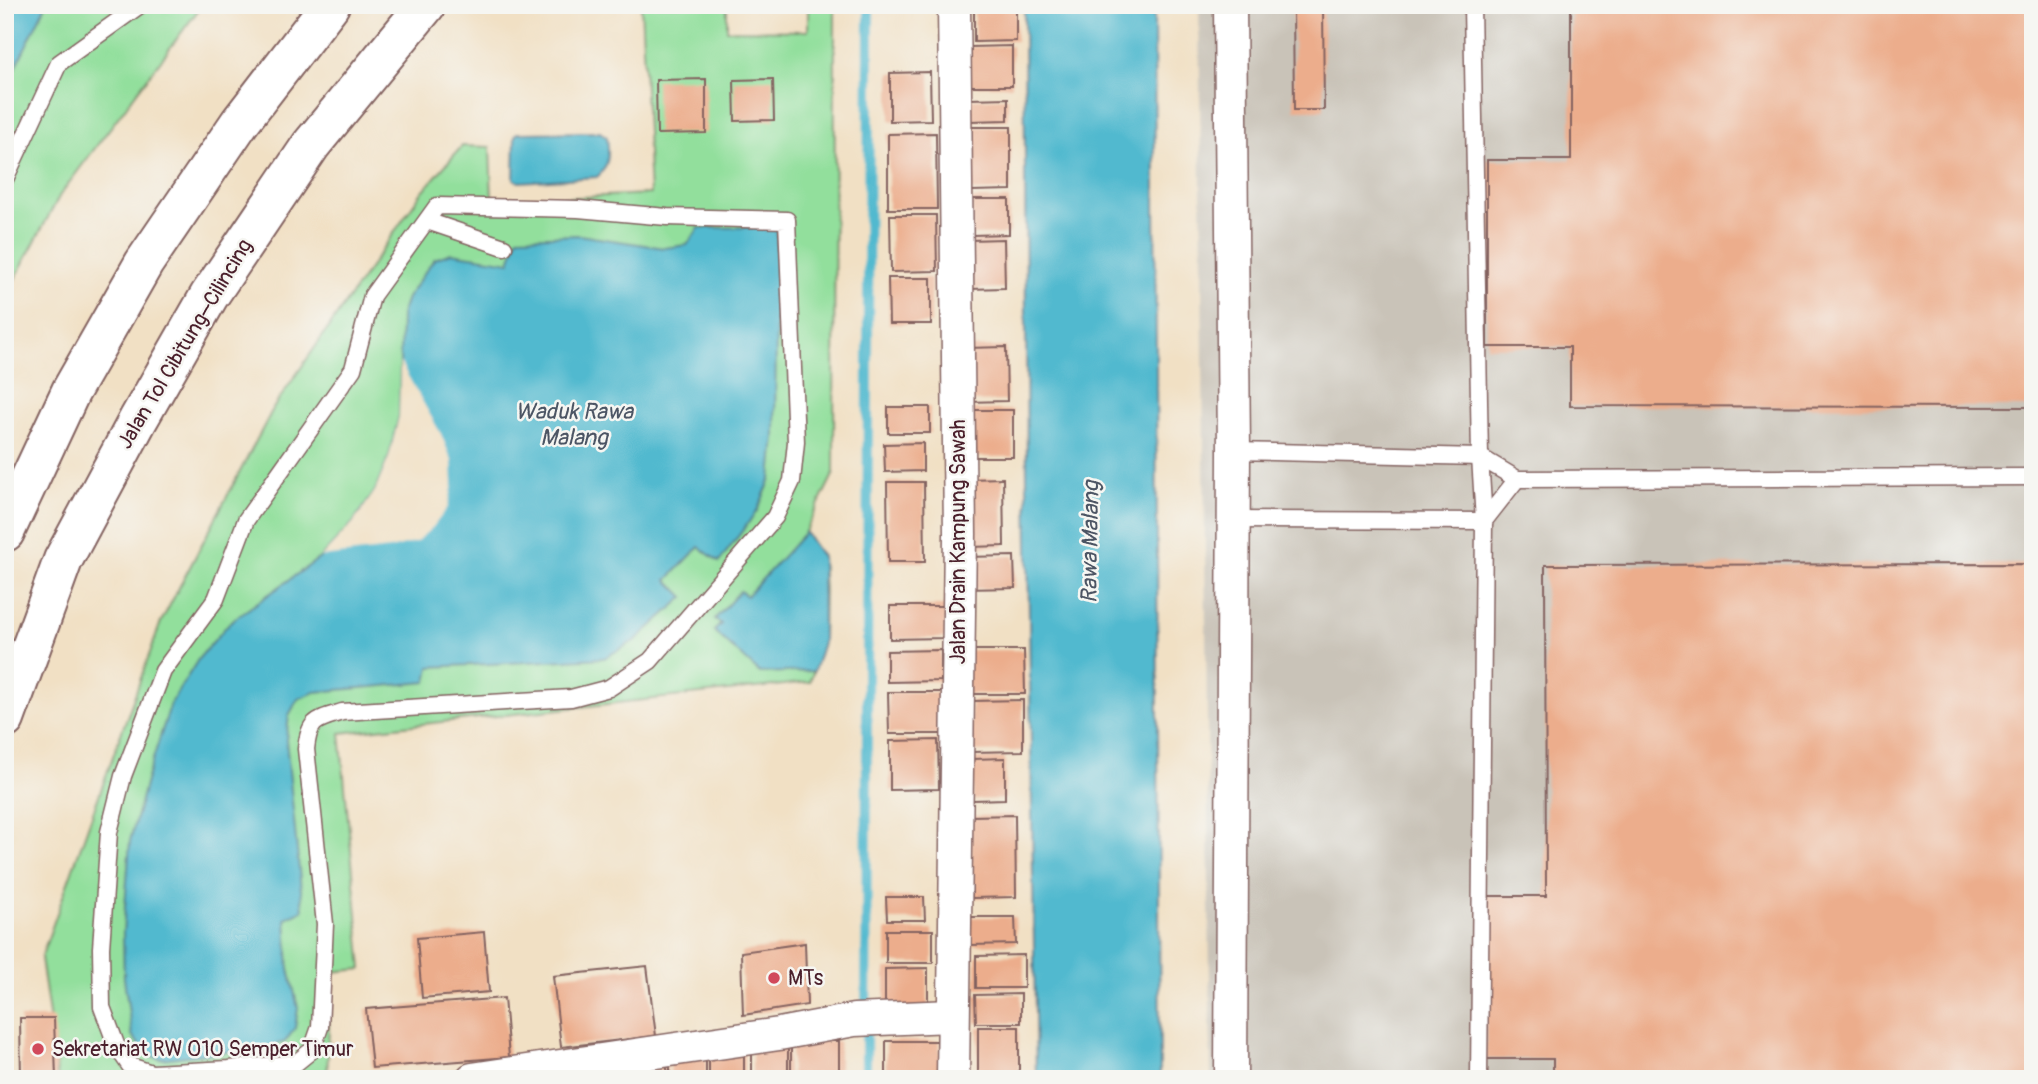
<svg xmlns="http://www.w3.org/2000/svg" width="2038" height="1084" font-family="Pangolin,sans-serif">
<rect width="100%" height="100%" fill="#f6f6f2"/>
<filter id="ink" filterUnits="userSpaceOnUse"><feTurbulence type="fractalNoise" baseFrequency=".0143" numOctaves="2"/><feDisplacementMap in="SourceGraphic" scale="14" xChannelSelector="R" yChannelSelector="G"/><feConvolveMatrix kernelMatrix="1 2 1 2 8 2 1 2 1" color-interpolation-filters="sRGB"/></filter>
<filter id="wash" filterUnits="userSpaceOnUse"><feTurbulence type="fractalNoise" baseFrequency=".00686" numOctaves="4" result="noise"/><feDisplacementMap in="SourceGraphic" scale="28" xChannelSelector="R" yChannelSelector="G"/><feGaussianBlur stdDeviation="1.57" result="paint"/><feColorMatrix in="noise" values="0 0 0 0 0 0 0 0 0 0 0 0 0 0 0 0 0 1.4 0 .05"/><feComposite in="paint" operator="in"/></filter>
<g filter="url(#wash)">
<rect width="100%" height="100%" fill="#f1e0c4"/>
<!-- industrial -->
<polygon fill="#c9c3b8" points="1199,5 2033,5 2033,1079 1211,1079"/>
<!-- green -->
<g fill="#92df9c" stroke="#6e7f64" stroke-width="2">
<polygon points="5,5 202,5 60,195 5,297"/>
<polygon points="641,5 727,5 727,30 808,31 808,5 835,5 834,473 805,532 822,557 824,591 823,642 810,682 340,733 362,969 331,972 327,1079 58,1079 41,958 161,622 274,407 422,192 462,146 490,147 492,201 650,194"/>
</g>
<!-- water -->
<g fill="#51b9cf" stroke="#4e6c7d" stroke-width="2">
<polygon points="5,5 46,5 5,89"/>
<polygon points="1024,5 1154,5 1160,1079 1036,1079 1027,483"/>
<path d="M600,132L607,137C609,153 610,166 597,177L519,182L514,179L515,137L517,133Z"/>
<polygon points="777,227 775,437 771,479 757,511 719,562 699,547 667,580 684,597 636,640 604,658 430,667 427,682 315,692 298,699 289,715 286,740 303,910 286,918 289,969 298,1008 295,1028 285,1042 264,1048 160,1059 146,1054 132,1035 124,978 123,933 130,841 146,781 171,703 199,658 230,622 321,557 353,523 375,491 389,457 399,416 401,315 407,298 434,259 451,253 510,262 518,237 579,235 664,248 687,245 699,228"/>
<polygon points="805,532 822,557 823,642 814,671 760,673 714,631 721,624 715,619 740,591 747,596"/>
</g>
<!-- pier -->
<polygon fill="#f1e0c4" points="400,362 441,434 452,461 453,484 448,507 433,527 416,542 390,549 321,557 353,523 375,491 389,457 399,416"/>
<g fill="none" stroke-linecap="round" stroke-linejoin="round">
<!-- stream -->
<polyline stroke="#51b9cf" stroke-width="10" points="866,1079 869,5"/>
</g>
<g id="blocks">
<!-- building -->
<g fill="#ecad8c">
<polygon points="974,5 1016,5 1016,41 974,42"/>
<polygon points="1293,5 1323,5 1324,110 1294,110"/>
<polygon points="1571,5 2033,5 2033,407 1570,406 1570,347 1487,347 1487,160 1571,160"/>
<polygon points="1012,46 1012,86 970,86 969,47"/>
<polygon points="930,72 931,120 890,121 890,73"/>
<polygon points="706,79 706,133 657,134 656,80"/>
<polygon points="773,79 774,120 735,121 734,80"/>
<polygon points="1008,98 1008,120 969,121 969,99"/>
<polygon points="970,127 1011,127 1011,190 971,191"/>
<polygon points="936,133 937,209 888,209 888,134"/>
<polygon points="972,199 1009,199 1009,234 972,235"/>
<polygon points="890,215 936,215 937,271 891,272"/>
<polygon points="1004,239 1005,288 969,289 969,240"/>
<polygon points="888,278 931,278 931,324 889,324"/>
<polygon points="1006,347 1007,401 966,402 965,348"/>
<rect x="888" y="407" width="42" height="26"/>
<polygon points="964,410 1013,410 1013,457 965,457"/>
<polygon points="923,443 923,471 885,472 884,444"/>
<polygon points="1003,478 1004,546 969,547 969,479"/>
<polygon points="887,482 924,482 925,562 888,562"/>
<polygon points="1014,556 1015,588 964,589 964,557"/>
<polygon points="2033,564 2033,1079 1553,1079 1553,1059 1486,1059 1486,896 1546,896 1545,565"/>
<polygon points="890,606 945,606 945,638 890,639"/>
<polygon points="941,650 941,681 887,682 887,651"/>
<polygon points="966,650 1024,650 1025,694 967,694"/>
<polygon points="888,692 946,692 947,734 889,734"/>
<polygon points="1023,700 1023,751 971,752 971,701"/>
<polygon points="938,740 939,789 890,790 890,741"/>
<polygon points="1005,758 1005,799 973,800 972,759"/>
<polygon points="1015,815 1016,897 972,898 971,816"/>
<polygon points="886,897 924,897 925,920 887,920"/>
<polygon points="970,917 1015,917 1016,944 970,945"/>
<rect x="886" y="930" width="47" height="33"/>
<polygon points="484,932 489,992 422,998 417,938"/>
<polygon points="805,943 807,1005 743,1015 741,952"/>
<polygon points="1024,955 1024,988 976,988 976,956"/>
<polygon points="647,966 656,1036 561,1047 553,976"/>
<polygon points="928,968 928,1009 885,1009 885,969"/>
<polygon points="1021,994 1021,1023 976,1023 975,995"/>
<polygon points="504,998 509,1057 372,1068 366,1009"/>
<polygon points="20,1018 54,1018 56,1079 21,1079"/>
<rect x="978" y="1027" width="41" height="46"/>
<rect x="791" y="1041" width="48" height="38"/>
<rect x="886" y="1041" width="54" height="38"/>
<rect x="752" y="1042" width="36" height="37"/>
<rect x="709" y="1053" width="35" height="26"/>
<rect x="635" y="1057" width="32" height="22"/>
<rect x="670" y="1059" width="36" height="20"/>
</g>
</g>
</g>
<g filter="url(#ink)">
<use href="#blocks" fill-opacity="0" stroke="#846361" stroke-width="2"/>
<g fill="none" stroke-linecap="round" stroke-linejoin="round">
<defs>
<g id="service">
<polyline points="1472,5 1480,457 1484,521 1479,1079"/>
<polyline points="5,179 59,63 140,5"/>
<path d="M437,206L578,209L667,217L787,220L796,442L792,481L775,517L650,661L609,688L571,698L342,712C316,720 309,720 306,749L325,924L320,1027L312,1050L296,1063L229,1069L152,1073L130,1066L117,1047L102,1007L101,948L109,832L123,776L163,671L216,599L246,520L353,369L372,296Z"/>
<polyline points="427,221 504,247"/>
<polyline points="1234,451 1480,457 1517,479 2033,477"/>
<polyline points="1232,520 1484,521 1517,479"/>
</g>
<g id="minor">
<polyline points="1230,5 1234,451 1231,1079"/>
<polyline points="472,1079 779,1034 854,1020 952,1016"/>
<polyline points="953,1079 960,534 954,5"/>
</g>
<g id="motorway">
<polyline points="5,532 71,391 144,263 240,122 330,5"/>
<polyline points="5,719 63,560 138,420 209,296 311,145 426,5"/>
</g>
</defs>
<!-- service casing -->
<use href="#service" stroke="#846361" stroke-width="19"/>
<!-- minor casing -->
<use href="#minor" stroke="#846361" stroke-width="35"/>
<!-- motorway casing -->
<use href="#motorway" stroke="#846361" stroke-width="42"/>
<!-- service -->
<use href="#service" stroke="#fff" stroke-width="16"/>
<!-- minor -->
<use href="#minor" stroke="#fff" stroke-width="32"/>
<!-- motorway -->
<use href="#motorway" stroke="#fff" stroke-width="38"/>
</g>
</g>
<!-- markers -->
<g fill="#d1495b" stroke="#f6f6f2" stroke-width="2.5">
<circle cx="774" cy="978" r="7"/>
<circle cx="38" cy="1049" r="7"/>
</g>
<g text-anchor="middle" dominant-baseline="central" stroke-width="5" stroke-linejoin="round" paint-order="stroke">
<!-- street labels -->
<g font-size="21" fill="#4a1f2b" stroke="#f6f6f2">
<text transform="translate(185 344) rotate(-59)">Jalan Tol Cibitung–Cilincing</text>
<text transform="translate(958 542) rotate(-90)">Jalan Drain Kampung Sawah</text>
</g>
<!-- poi labels -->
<g font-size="21" fill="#4a1f2b" stroke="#f6f6f2" text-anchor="start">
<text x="788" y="978">MTs</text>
<text x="52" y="1049">Sekretariat RW 010 Semper Timur</text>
</g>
<!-- water labels -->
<g font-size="23" font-style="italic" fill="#4c5564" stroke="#f6f6f2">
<text x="574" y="411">Waduk Rawa<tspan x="574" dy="26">Malang</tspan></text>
<text transform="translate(1090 542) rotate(-89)">Rawa Malang</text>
</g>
</g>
<!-- margin -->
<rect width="2038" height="1084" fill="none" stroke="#f6f6f2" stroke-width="28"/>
</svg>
